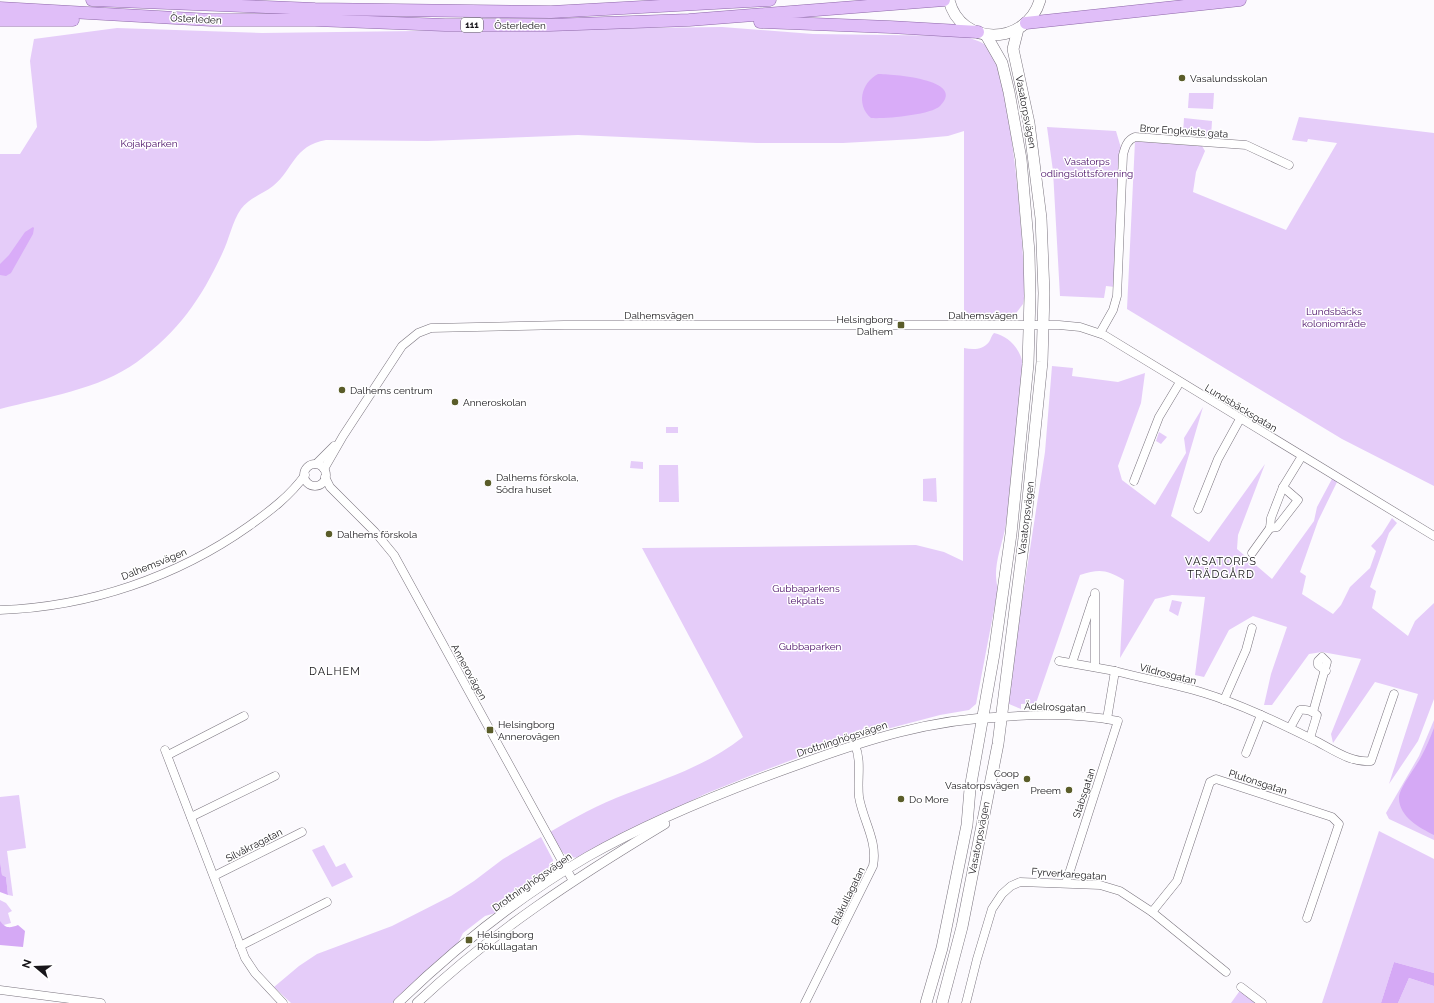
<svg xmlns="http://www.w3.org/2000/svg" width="1434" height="1003" font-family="Raleway,sans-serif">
<rect width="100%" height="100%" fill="#fcfafe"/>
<!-- green -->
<g fill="#e5ccf9">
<path d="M722,27L813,34L962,36C979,40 992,45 999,63C1004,77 1004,94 1007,108C1017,170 1022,230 1025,293L1023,304L1014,316L1003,317H964V131L948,136L915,139L843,143H757L578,135L428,141L326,140C293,146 294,169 273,186C263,194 249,198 241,209C232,222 229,240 222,254C201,299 178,332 137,362C98,390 46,397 0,409V154H20L37,127L30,61L34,39L117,28L262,33Z"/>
<polygon points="1189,93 1214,93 1213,109 1188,108"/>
<polygon points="1299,117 1434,133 1434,486 1342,439 1127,309 1135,141 1202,146 1205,151 1196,172 1193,192 1286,230 1337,143 1308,139 1307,142 1292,140"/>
<polygon points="1184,118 1212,121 1211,136 1183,134"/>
<polygon points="1047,127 1116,131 1121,148 1115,287 1106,286 1104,298 1060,296 1053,171"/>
<path d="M994,333C1009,336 1021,350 1023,365C1024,379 1020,394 1019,408C1016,448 1012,489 1005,529C1001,549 992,568 998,589L976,704L969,710L940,715L845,740L752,775L705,794L582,856C564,863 557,845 550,832C574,818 599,804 626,794C667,778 708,765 743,737L642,548L916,545L944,552L963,561L964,348C973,350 983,350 989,342C991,339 991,336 994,333Z"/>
<path d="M1052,366L1073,368L1072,376L1118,382L1145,373L1141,403L1118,466L1122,480L1155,505L1186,453L1184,438L1203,407L1171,516L1209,542L1265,464L1238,535L1237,549L1272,579L1314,521L1317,507L1333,477L1338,480L1318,521L1300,572L1306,576L1302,594L1333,614L1341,605L1350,587L1370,568L1376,551L1371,546L1382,534L1392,518L1397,523L1389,533L1370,587L1376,591L1372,608L1408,636L1415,621L1434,603V699L1418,741L1389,784L1418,694L1375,682L1333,743L1331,734L1361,659L1322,652L1309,654L1272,705H1264L1271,674L1287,627L1253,616L1229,630L1204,677L1195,675L1205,597L1172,595L1155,599L1120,658L1124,580C1106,569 1099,569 1080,575L1036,703L1021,704V709L1009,704L1007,698L1045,452Z"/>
<rect x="666" y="427" width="12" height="6"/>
<polygon points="1159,432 1167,437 1161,444 1156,441"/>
<polygon points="631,461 643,462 643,469 630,468"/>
<polygon points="659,465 678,465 679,502 659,502"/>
<polygon points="936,478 937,502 923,501 923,479"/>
<polygon points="1172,600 1182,602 1178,616 1169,611"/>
<polygon points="1434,720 1434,840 1389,819 1386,813 1419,756"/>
<polygon points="19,795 26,848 7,851 13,896 8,895 6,877 2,875 0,861 0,797"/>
<polygon points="1379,831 1434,859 1434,973 1394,962 1381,1003 1322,1003"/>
<polygon points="541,837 553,860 552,871 542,880 499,912 485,916 463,933 456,947 427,971 393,1003 291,1003 274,987 299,966 317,954 392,926 451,896 474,881 503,859"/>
<polygon points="324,845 336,867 345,863 353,877 332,887 312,850"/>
<polygon points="0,900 6,903 12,911 8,913 11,923 0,926"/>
<polygon points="1409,978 1434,986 1434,1003 1398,1003"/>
<polygon points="1241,989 1259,1003 1231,1003"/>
</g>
<!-- forest -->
<g fill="#d5a9f5">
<path d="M1434,728V835C1420,828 1399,817 1399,798C1399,788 1416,767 1421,757C1426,748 1430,738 1434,728Z"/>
<polygon points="0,861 2,875 6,877 8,895 0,892"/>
<path d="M0,921C6,929 10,928 18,925L25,931L23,947L0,945Z"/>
<polygon points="1394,962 1434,973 1434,986 1409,978 1398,1003 1381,1003"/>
</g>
<!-- water -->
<g fill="#d9acf8">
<path d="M878,74C890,74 968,79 940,106C931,115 884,119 871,118C856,105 861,83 878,74Z"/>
<polygon points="33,227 34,228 33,234 11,273 6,276 0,275 0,264 9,255 25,232"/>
</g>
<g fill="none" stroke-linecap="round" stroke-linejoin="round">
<defs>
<g id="minor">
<path d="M1100,333L1113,310L1117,296L1123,155C1125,147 1127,140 1135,137L1246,145L1289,165"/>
<polyline points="316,464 334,446"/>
<circle cx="315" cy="475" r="11"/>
<polyline points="324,469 343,436 402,346 418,333 431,328 564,325 1059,325 1080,327 1104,335 1434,536"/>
<polyline points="325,477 330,487 375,532 394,555 573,881"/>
<polyline points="1134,481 1159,417 1180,382"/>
<polyline points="1198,509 1218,459 1240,419"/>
<polyline points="1270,528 1277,527 1298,500 1283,487"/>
<polyline points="1252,553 1270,528 1271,518 1283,487 1302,456"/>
<path d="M0,610C89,607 177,577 249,526C270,511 290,496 305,475"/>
<polyline points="1059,661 1115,671"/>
<polyline points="1072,663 1093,599"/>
<polyline points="1095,667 1095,593"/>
<polyline points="1224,700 1246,650 1252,628"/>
<polyline points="1313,712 1327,662 1322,657 1318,661 1318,665 1326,671"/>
<path d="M1002,717C1040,714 1080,714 1118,721L1066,883"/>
<path d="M1107,719L1115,671C1145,679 1175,684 1204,693C1243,705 1281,724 1318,742C1335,751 1352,763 1371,761L1394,694"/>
<path d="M1290,728L1300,710C1307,709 1312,711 1317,715L1310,738"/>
<polyline points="165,750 245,958 255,973 283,1003"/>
<polyline points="1246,753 1261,715"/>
<polyline points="168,755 244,716"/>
<polyline points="191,817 275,776"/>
<polyline points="214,876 302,832"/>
<polyline points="1152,912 1177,881 1210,782 1216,779 1332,817 1339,824 1307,918"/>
<polyline points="240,946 327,902"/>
<polyline points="1241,987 1262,1003"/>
<polyline points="0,990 101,1003"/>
<path d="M805,1003L873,866C878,841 863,821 859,797C857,778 862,762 855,745"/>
<polyline points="966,1003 977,959 992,909 1002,894 1011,886 1020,882 1100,885 1120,891 1152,912 1226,972"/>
</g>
<g id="tertiary">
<path d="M398,1003C454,949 520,896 587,857C654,819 727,790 800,764C866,740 931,719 1002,717"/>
<path d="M417,1003C492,932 577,877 665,824"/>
</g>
<g id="secondary">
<path d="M949,0C960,47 1027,46 1040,0"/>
<polyline points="926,1003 942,948 967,825 970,789 994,654 1011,534 1028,364 1030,296 1029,252 1021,159 1009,92 1002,63 986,35"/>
<polyline points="942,1003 962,927 998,744 1024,538 1042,362 1044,293 1041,218 1029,123 1013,49 1018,29"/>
</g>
<g id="primary">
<polyline points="92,0 315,9 551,12 770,0"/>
<polyline points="0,8 211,20 315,20 445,25 549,25 689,20 944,0"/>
<polyline points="0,20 73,20"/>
<polyline points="760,22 890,27 978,32"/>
<polyline points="1026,23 1240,0"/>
</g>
</defs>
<!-- minor casing -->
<use href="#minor" stroke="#7a747e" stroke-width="9"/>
<!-- tertiary casing -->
<use href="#tertiary" stroke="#7a747e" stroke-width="10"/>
<!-- secondary casing -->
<use href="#secondary" stroke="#7a747e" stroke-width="12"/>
<!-- primary casing -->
<use href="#primary" stroke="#8d67a8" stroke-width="13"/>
<!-- minor -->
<use href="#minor" stroke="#fff" stroke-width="8"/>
<!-- tertiary -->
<use href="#tertiary" stroke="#fff" stroke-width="9"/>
<!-- secondary -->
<use href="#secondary" stroke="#fff" stroke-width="11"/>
<!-- primary -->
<use href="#primary" stroke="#e0bef8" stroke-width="12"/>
</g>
<!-- markers -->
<g fill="#5a5c29" stroke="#fff" stroke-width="1.5">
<circle cx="1182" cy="78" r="4"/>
<rect x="897" y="321" width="8" height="8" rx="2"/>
<circle cx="342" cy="390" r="4"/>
<circle cx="455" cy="402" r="4"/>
<circle cx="488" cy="483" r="4"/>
<circle cx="329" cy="534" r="4"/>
<rect x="486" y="726" width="8" height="8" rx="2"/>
<circle cx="1027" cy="779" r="4"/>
<circle cx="1069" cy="790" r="4"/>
<circle cx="901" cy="799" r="4"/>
<rect x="465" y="936" width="8" height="8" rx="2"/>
</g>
<g text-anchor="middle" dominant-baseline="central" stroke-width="3" stroke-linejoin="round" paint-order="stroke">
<!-- shield labels -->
<rect fill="#fff" stroke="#5d5c5f" stroke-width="1" x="461" y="18" width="22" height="14" rx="3"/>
<g font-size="9" font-weight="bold" fill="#18161a">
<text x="472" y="25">111</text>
</g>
<!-- street labels -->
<g font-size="10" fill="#18161a" stroke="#fff">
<text transform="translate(196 19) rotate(3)">Österleden</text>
<text x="520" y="25">Österleden</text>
<text transform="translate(1026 112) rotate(79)">Vasatorpsvägen</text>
<text transform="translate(1184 131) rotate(4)">Bror Engkvists gata</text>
<text x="659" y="315">Dalhemsvägen</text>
<text x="983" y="315">Dalhemsvägen</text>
<text transform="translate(1241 408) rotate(31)">Lundsbäcksgatan</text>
<text transform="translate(1026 518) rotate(-83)">Vasatorpsvägen</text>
<text transform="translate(154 564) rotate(-22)">Dalhemsvägen</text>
<text transform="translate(469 672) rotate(61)">Annerovägen</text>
<text transform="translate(1168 674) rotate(14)">Vildrosgatan</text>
<text transform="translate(1055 707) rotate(2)">Ädelrosgatan</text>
<text transform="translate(842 739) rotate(-18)">Drottninghögsvägen</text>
<text transform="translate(1258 782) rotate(18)">Plutonsgatan</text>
<text transform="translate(1084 793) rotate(-72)">Stabsgatan</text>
<text transform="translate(979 838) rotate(-79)">Vasatorpsvägen</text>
<text transform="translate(254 845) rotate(-27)">Silvåkragatan</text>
<text transform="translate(1069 874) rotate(4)">Fyrverkaregatan</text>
<text transform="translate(532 882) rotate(-35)">Drottninghögsvägen</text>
<text transform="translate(848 896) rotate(-64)">Blåkullagatan</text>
</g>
<!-- poi labels -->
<g font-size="10" fill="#18161a" stroke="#fff" text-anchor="start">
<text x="1190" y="78">Vasalundsskolan</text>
<text x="893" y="319" text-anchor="end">Helsingborg<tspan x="893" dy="12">Dalhem</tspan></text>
<text x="350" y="390">Dalhems centrum</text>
<text x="463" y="402">Anneroskolan</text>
<text x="496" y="477">Dalhems förskola,<tspan x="496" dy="12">Södra huset</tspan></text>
<text x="337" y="534">Dalhems förskola</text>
<text x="498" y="724">Helsingborg<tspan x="498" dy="12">Annerovägen</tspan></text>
<text x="1019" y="773" text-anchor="end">Coop<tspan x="1019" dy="12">Vasatorpsvägen</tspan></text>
<text x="1061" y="790" text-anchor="end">Preem</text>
<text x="909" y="799">Do More</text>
<text x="477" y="934">Helsingborg<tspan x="477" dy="12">Rökullagatan</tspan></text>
</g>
<!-- park labels -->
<g font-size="10" fill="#480c66" stroke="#fff">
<text x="149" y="143">Kojakparken</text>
<text x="1087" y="161">Vasatorps<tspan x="1087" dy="12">odlingslottsförening</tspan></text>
<text x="1334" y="311">Lundsbäcks<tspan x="1334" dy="12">koloniområde</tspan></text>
<text x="806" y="588">Gubbaparkens<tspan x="806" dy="12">lekplats</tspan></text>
<text x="810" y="646">Gubbaparken</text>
</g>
<!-- neighbourhood labels -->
<g font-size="11" letter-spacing="1" fill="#18161a" stroke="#fff">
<text x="1221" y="561">VASATORPS<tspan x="1221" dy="13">TRÄDGÅRD</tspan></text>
<text x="335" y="671">DALHEM</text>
</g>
</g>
<!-- north arrow -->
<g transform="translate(36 967) rotate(289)" stroke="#ffffff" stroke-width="3" paint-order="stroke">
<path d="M0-3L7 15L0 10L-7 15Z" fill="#18161a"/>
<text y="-6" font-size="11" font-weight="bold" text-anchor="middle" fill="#18161a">N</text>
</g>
</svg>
